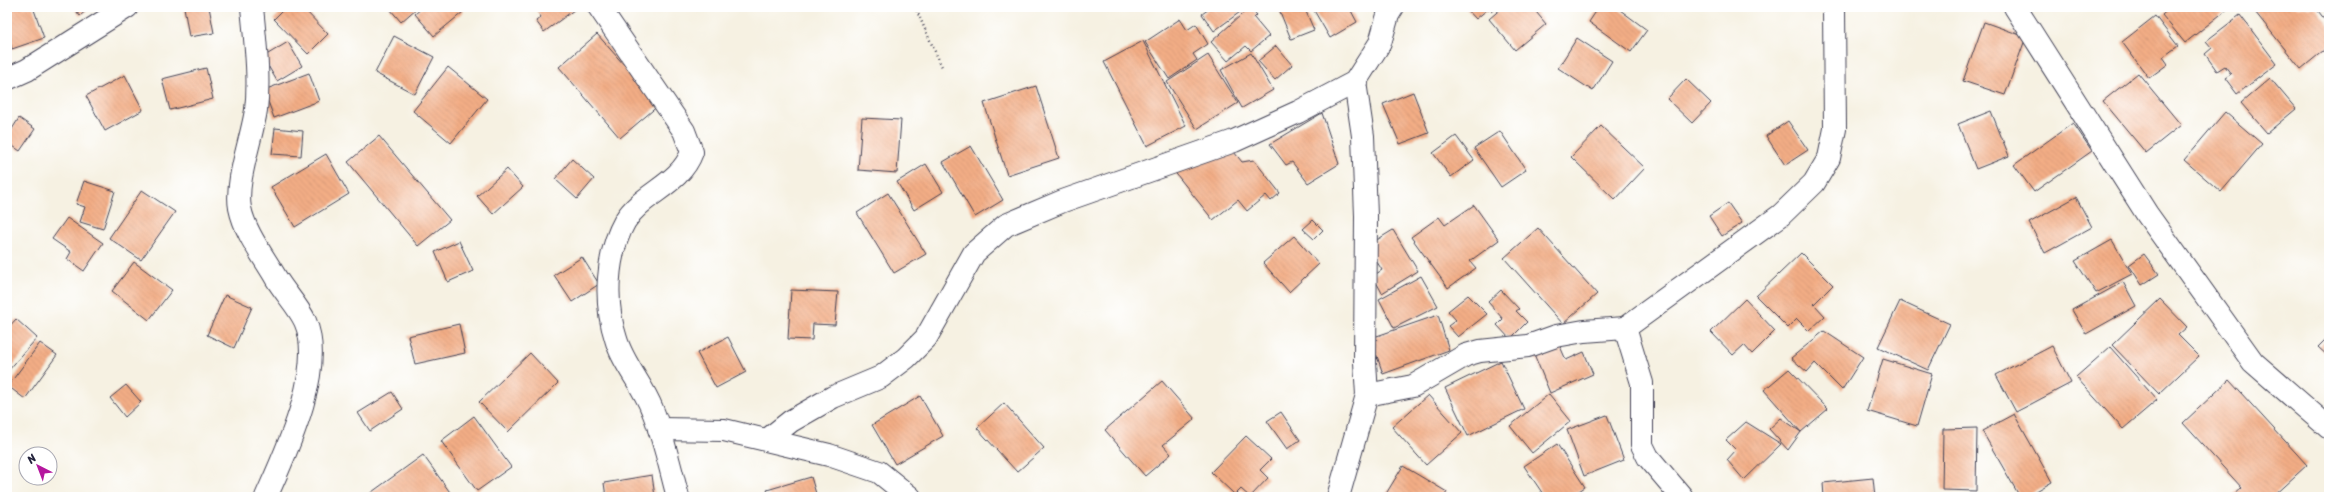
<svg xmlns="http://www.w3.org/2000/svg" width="2336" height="504" font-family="Sriracha,sans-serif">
<defs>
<pattern id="building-back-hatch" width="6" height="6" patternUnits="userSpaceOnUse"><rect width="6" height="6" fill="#f3ad85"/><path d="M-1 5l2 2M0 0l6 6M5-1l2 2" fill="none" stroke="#d09574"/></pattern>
</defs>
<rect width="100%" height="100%" fill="#fff"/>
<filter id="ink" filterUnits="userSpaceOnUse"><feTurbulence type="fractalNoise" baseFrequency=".025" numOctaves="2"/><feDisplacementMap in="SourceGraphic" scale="8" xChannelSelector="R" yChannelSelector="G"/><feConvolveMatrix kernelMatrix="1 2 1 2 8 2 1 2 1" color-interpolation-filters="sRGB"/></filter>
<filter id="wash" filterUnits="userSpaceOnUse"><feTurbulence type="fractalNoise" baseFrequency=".012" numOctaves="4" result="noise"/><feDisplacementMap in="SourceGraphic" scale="16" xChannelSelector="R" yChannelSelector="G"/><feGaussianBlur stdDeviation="0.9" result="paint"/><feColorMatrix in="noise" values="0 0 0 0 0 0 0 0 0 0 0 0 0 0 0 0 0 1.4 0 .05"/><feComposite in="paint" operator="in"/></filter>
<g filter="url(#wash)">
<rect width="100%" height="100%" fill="#f6f1e2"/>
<g id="blocks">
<!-- building -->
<g fill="url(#building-back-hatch)">
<polygon points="7,7 33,7 44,38 12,49 7,32"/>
<polygon points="73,7 90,7 80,16"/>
<polygon points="184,7 209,7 214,33 189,37"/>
<polygon points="286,7 302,7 328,34 308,54 274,19"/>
<polygon points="393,7 418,7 401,22 390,9"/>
<polygon points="423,7 459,7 463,12 434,36 415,14"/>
<polygon points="534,7 578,7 544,32 536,21 541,17"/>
<polygon points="1212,7 1247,7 1214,31 1202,14"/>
<polygon points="1250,7 1257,15 1254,18 1269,36 1251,51 1246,46 1228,61 1211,42"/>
<polygon points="1278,7 1304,7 1314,30 1291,39"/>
<polygon points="1312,7 1349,7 1357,22 1330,38"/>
<polygon points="1465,7 1497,7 1491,12 1488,9 1476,19"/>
<polygon points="1503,7 1532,7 1546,24 1515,50 1489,19"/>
<polygon points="1599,7 1616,7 1647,30 1631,52 1589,22"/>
<polygon points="2171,7 2230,7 2185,43 2162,15"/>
<polygon points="2251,7 2315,7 2329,25 2329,46 2301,69"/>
<polygon points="2240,15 2277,64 2237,94 2225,78 2231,74 2225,66 2217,71 2205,54 2212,48 2206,41"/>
<polygon points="2155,16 2178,46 2163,57 2168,64 2149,78 2122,42"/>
<polygon points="1180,19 1187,30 1196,24 1208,44 1193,54 1197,60 1169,79 1145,42"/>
<polygon points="1984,22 2026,37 2005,95 1963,81"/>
<polygon points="597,34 659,105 620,138 559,67"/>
<polygon points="394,36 434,57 415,94 375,73"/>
<polygon points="1577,38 1612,61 1593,91 1558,68"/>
<polygon points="1143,41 1186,126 1147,146 1104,62"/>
<polygon points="288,42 302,66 277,81 263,57"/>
<polygon points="1276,46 1292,65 1275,80 1258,61"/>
<polygon points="1251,53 1273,90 1242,108 1221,70"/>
<polygon points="1208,55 1238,103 1197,129 1167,82"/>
<polygon points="448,67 487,99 451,143 413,111"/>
<polygon points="206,68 213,99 170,110 162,79"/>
<polygon points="309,73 319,101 274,118 264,90"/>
<polygon points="2138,73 2181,125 2146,153 2103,101"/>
<polygon points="125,75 143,110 105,131 86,96"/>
<polygon points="2270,78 2296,109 2267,133 2241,103"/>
<polygon points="1686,79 1711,103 1692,123 1667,99"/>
<polygon points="1036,86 1059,158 1007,175 984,103"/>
<polygon points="1413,92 1429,133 1400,144 1383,104"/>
<polygon points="1991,111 2009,156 1976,169 1958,124"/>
<polygon points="2225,112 2262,144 2221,192 2184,160"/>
<polygon points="1322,113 1339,164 1308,183 1292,162 1286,165 1270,144"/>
<polygon points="19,118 35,129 20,151 7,142 7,137"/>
<polygon points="862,118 901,120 897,173 858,170"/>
<polygon points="1788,121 1808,150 1785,165 1766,136"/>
<polygon points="2073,123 2092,151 2034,192 2014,165"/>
<polygon points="1601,126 1645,168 1615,200 1571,157"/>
<polygon points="275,128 303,131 301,156 272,154"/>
<polygon points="1500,131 1526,170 1501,187 1474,148"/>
<polygon points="379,136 450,220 418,246 348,162"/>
<polygon points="1456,136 1474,160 1451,177 1433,153"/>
<polygon points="971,146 1003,200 975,217 943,162"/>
<polygon points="1230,147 1242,162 1254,160 1280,193 1271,201 1266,195 1247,211 1238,200 1213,220 1173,170"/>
<polygon points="326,154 349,194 295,227 271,187"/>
<polygon points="572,159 594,179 577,199 555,179"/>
<polygon points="926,164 943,192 914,210 897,182"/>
<polygon points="507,169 523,187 493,214 477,196"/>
<polygon points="84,181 115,191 103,229 80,222 85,207 76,204"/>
<polygon points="142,190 175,212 141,260 109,238"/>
<polygon points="888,193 926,254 894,273 857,213"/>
<polygon points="2076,197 2092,227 2045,253 2029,223"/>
<polygon points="1728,203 1742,223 1722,236 1709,216"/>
<polygon points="1474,205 1499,240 1470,261 1476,268 1448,288 1411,237 1439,217 1445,225"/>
<polygon points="67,218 103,243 84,271 67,259 71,252 52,239"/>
<polygon points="1313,220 1323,230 1314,239 1303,229"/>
<polygon points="1538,228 1597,294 1563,324 1504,258"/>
<polygon points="1393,230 1418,271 1382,293 1373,276 1382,270 1367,246"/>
<polygon points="1294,236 1319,264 1289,292 1263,263"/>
<polygon points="2112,240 2132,274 2096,293 2075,261"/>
<polygon points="459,241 473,271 448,282 435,252"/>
<polygon points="1801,253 1833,285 1814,304 1825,316 1809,331 1797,319 1788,328 1756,296"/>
<polygon points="2144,254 2159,274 2142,285 2129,265"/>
<polygon points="582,257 599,284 572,302 554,275"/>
<polygon points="134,262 172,290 149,320 112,291"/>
<polygon points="1421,276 1438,306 1394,328 1379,299"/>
<polygon points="2123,282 2136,306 2086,334 2072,310"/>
<polygon points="791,290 838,292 835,325 813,324 812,340 788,339"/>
<polygon points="1501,290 1519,309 1516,311 1527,322 1510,339 1497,325 1503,319 1488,302"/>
<polygon points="225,295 252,307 234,348 207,335"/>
<polygon points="1468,295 1487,314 1458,337 1448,326 1456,320 1448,311"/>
<polygon points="1745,299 1775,331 1752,354 1744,345 1733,355 1711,332"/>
<polygon points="2160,299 2187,327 2178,335 2199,356 2159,394 2112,345"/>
<polygon points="1900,301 1950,324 1928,370 1878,347"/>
<polygon points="1438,315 1449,350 1383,374 1371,338"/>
<polygon points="16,319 37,338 7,372 7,329"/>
<polygon points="459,324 465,353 415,364 408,336"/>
<polygon points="1824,331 1863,357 1842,390 1815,363 1807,372 1791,358"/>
<polygon points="2329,336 2329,357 2318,347"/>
<polygon points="728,337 746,372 716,388 697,353"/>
<polygon points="40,343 57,355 25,399 8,386"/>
<polygon points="1559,344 1566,360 1584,352 1593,374 1550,393 1534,354"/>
<polygon points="2052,346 2071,383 2016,412 1996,375"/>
<polygon points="2110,347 2157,400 2123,429 2076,377"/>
<polygon points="530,353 558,383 508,432 479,402"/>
<polygon points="1883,359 1932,374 1917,426 1867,411"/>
<polygon points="1501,361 1524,409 1468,436 1445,388"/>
<polygon points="1789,369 1828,409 1801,432 1764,390"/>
<polygon points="2229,380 2307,465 2272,497 2232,497 2242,488 2183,423"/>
<polygon points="1162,381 1195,419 1163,445 1171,454 1145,476 1105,430"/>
<polygon points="126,385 141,402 125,417 110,398"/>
<polygon points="392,392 403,409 370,431 358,413"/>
<polygon points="1549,394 1571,421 1532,453 1510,426"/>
<polygon points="1428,395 1462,433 1426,465 1392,427"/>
<polygon points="920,396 943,436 895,464 872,425"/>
<polygon points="1004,403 1044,448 1017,472 977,428"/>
<polygon points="1281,412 1300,440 1287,449 1267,421"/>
<polygon points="2014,414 2052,482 2026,497 2020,497 1982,431"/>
<polygon points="1607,415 1624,460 1584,476 1567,430"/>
<polygon points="474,416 511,467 477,491 441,441"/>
<polygon points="1781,418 1801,432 1788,450 1769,429"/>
<polygon points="1746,422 1781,444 1744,480 1727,460 1736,450 1726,440"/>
<polygon points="1977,428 1976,491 1942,490 1943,429"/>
<polygon points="1246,436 1271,459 1260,470 1268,478 1250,497 1241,489 1235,495 1211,472"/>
<polygon points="1557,444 1585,487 1570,497 1545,497 1524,466"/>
<polygon points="423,455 452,495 448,497 365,497"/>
<polygon points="1403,466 1447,492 1444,497 1384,497"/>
<polygon points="652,475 655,497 606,497 604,483"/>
<polygon points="811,477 817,497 770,497 767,490"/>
<polygon points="1873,478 1875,497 1824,497 1823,483"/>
</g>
</g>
</g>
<g filter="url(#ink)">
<use href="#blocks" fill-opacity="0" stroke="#424154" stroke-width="1"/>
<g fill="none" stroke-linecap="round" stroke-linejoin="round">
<defs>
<g id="minor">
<path d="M252,7C255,40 260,77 256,110C252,138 235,182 240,208C245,233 264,257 276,278C285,293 298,306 305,321C326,368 286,452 266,497"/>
<path d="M599,7L684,131L692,152C680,185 642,193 625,221C606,255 604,303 616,339C623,364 643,385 652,409C664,438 670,468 678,497"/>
<polyline points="2015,7 2147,214 2253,362 2329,428"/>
<polyline points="7,79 27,70 127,7"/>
<polyline points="1625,328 1781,215 1814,183 1829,158 1835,129 1834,7"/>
<polyline points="1367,395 1413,386 1466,355 1480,351 1528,346 1556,336 1584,331 1625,328 1642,383 1642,445 1648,457 1682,497"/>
<polyline points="659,429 724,430 829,455 879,472 910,497"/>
<polyline points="767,440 791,421 833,397 881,377 906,358 926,338 974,253 1006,225 1063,201 1234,141 1298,112 1355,82 1380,43 1388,15 1393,7"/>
<polyline points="1338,497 1367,395 1365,362 1366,216 1363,136 1355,82"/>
</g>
</defs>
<!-- minor casing -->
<use href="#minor" stroke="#424154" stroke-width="24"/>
<!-- path -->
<polyline stroke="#424154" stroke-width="2.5" stroke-dasharray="1 3" stroke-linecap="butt" points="915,7 942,67"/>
<!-- minor -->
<use href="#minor" stroke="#fff" stroke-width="22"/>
</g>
</g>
<!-- margin -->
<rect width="2336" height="504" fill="none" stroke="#fff" stroke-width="24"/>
<!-- north arrow -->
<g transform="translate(38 466) rotate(318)"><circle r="19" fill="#ffffff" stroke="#a7a7b1"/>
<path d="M0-3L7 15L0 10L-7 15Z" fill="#b5179e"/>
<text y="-6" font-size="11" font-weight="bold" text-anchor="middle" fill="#22223b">N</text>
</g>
</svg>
